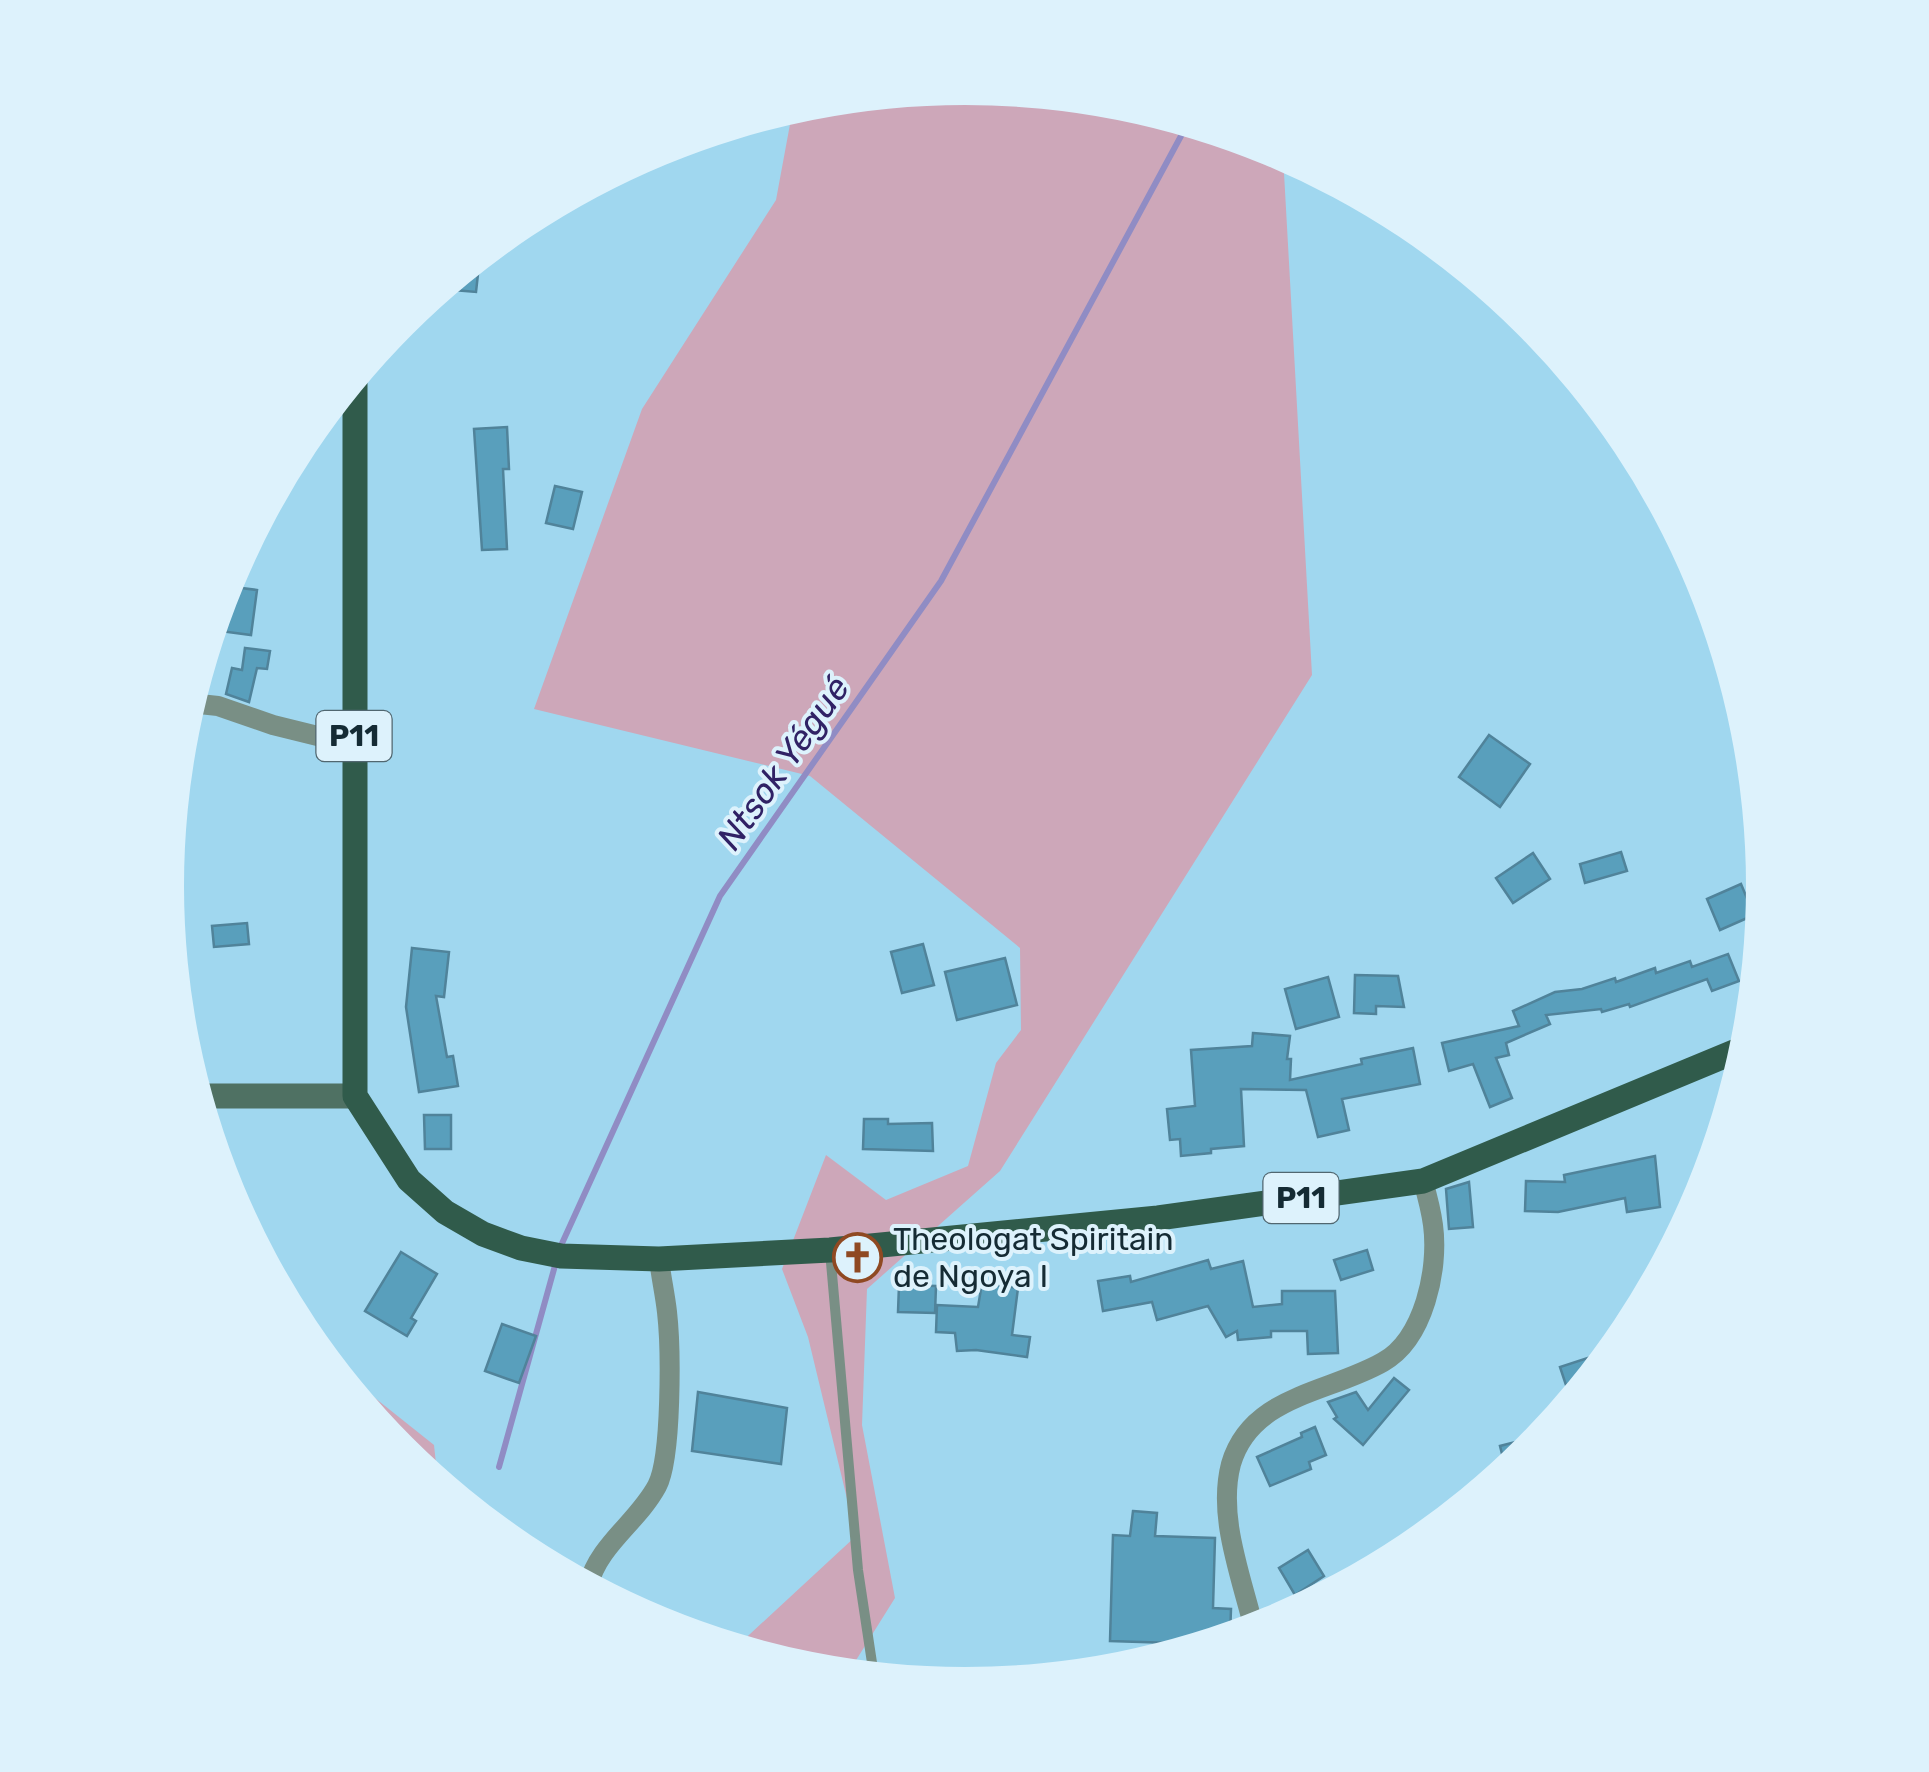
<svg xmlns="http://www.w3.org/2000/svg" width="1929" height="1772" font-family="Rubik,sans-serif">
<rect width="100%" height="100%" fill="#a0d7ef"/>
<!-- green -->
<g fill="#cda7b9">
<polygon points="965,88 1121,103 1271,149 1283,155 1312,675 1000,1171 867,1289 862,1425 895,1598 848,1673 808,1669 736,1647 856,1536 808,1337 782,1269 826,1155 886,1200 968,1166 996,1063 1021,1030 1020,948 810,776 534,709 642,409 776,200 793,108 809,103"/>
<polygon points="321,1355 434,1445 438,1482 399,1450"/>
</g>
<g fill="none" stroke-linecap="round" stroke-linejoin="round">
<!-- stream -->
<g stroke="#908cc4" stroke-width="6">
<polyline points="559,1250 720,896 941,581 1188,123"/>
<polyline points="499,1467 556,1262"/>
</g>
</g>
<!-- building -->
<g fill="#599fbc" stroke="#50839a" stroke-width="2.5">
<polygon points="480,256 476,292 454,290 455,276"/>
<polygon points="507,427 509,469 503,469 507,549 482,550 474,429"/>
<polygon points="555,486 582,492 573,529 546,523"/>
<polygon points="226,586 257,590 251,635 220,631 221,624 214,623 219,607 223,608"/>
<polygon points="245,648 270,651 267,669 257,668 249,702 226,694 232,668 242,670"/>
<polygon points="1489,735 1530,764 1500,807 1459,777"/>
<polygon points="1621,852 1627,871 1585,883 1580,864"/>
<polygon points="1533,853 1550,879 1513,903 1496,878"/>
<polygon points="1741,884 1754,915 1720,930 1707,899"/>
<polygon points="247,923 249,944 214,947 212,926"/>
<polygon points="923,944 934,985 902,993 891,952"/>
<polygon points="412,948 449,952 444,997 436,996 447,1057 453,1056 458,1086 419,1092 406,1007"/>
<polygon points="1728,954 1739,981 1712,991 1707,979 1630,1007 1629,1004 1602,1012 1601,1009 1546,1015 1550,1024 1506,1043 1509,1055 1496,1058 1512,1098 1490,1107 1473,1064 1449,1071 1442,1043 1519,1026 1513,1011 1555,992 1582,989 1615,978 1616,982 1655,968 1656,973 1690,961 1692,967"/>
<polygon points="1005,958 1017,1005 957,1020 945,972"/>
<polygon points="1355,975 1398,976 1404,1007 1376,1006 1376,1014 1354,1013"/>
<polygon points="1328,977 1339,1017 1296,1029 1285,989"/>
<polygon points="1253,1033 1290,1036 1287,1059 1291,1059 1290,1080 1362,1064 1361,1059 1413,1048 1420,1084 1342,1099 1349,1130 1318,1137 1306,1090 1241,1089 1244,1146 1211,1149 1211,1153 1181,1156 1180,1139 1170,1140 1167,1109 1195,1106 1191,1050 1252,1046"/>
<polygon points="424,1115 451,1115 451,1149 425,1149"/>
<polygon points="864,1119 888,1119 888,1124 932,1123 933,1151 863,1149"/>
<polygon points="1655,1156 1660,1207 1627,1212 1625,1198 1558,1212 1525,1211 1526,1181 1565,1182 1564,1175"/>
<polygon points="1469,1182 1473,1227 1449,1229 1446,1189"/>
<polygon points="1367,1250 1373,1270 1341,1280 1334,1260"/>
<polygon points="401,1252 437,1274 411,1318 416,1321 407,1336 365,1311"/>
<polygon points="1208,1260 1211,1269 1243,1261 1253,1307 1282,1304 1282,1291 1335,1291 1338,1353 1308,1354 1307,1331 1271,1331 1271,1337 1238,1340 1237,1331 1226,1337 1208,1306 1157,1320 1152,1302 1103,1311 1098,1281 1130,1276 1131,1282"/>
<polygon points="982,1283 1018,1288 1012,1335 1030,1337 1027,1357 976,1350 957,1351 955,1333 936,1332 937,1305 978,1307"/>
<polygon points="899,1285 936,1286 935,1313 898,1312"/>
<polygon points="502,1324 536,1336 519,1383 485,1371"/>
<polygon points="1612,1350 1580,1388 1571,1400 1560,1367"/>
<polygon points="1394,1378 1409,1390 1363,1445 1334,1419 1337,1417 1328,1402 1356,1392 1368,1410"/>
<polygon points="698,1392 787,1408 781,1464 692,1451"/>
<polygon points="1315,1427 1326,1455 1309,1462 1311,1469 1270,1486 1257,1457 1302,1437 1301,1433"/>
<polygon points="1542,1435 1529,1451 1506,1470 1500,1446"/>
<polygon points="1133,1511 1157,1513 1155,1536 1215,1538 1213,1608 1231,1609 1230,1636 1204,1644 1110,1641 1113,1535 1130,1536"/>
<polygon points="1308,1550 1324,1576 1295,1595 1279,1568"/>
</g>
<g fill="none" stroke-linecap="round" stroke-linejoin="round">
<!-- lane -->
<polyline stroke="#798f85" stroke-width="10" points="830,1251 858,1570 874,1676"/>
<!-- street -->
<g stroke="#798f85" stroke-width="20">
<polyline points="190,703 218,706 273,725 354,745"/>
<path d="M588,1586C599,1544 637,1523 657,1486C672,1458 671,1347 667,1312C665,1294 661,1277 659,1259"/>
<path d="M1254,1629C1242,1578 1217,1517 1231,1464C1251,1395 1329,1393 1383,1362C1424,1339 1439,1269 1433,1225C1431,1210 1427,1195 1423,1181"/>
</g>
<!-- secondary -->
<polyline stroke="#4f7163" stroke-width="25" points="198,1096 355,1096"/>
<!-- primary -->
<polyline stroke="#305b4b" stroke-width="25" points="355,375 355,1096 409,1180 445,1212 483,1234 521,1248 561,1256 659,1259 830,1250 1158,1218 1423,1181 1746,1047"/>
</g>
<!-- icons -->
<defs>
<symbol id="church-ring" viewBox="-11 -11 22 22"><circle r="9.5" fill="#ddf2fc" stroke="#8f4922" stroke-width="1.5"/><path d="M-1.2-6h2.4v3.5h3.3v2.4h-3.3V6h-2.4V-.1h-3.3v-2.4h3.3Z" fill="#8f4922"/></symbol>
</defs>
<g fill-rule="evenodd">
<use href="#church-ring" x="830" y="1230" width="55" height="55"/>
</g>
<g text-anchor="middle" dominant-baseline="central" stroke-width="8" stroke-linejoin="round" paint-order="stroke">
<!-- shield labels -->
<g fill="#ddf2fc" stroke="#516770" stroke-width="2.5">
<rect x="316.5" y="711" width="75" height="50" rx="8"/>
<rect x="1263.5" y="1173" width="75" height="50" rx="8"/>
</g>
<g font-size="30" font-weight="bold" fill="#152b34">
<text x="354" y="736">P11</text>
<text x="1301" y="1198">P11</text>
</g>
<!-- poi labels -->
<g font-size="32" fill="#152b34" stroke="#ddf2fc" text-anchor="start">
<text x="893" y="1239">Theologat Spiritain<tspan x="893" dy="37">de Ngoya I</tspan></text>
</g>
<!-- water labels -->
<g font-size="35" font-style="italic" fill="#302265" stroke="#ddf2fc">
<text transform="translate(783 763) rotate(-55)">Ntsok Yégué</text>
</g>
</g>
<!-- crop -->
<path d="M0 0H1929V1772H0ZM184 886a781 781 0 1 1 1562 0a781 781 0 1 1-1562 0Z" fill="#ddf2fc" fill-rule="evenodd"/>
</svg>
